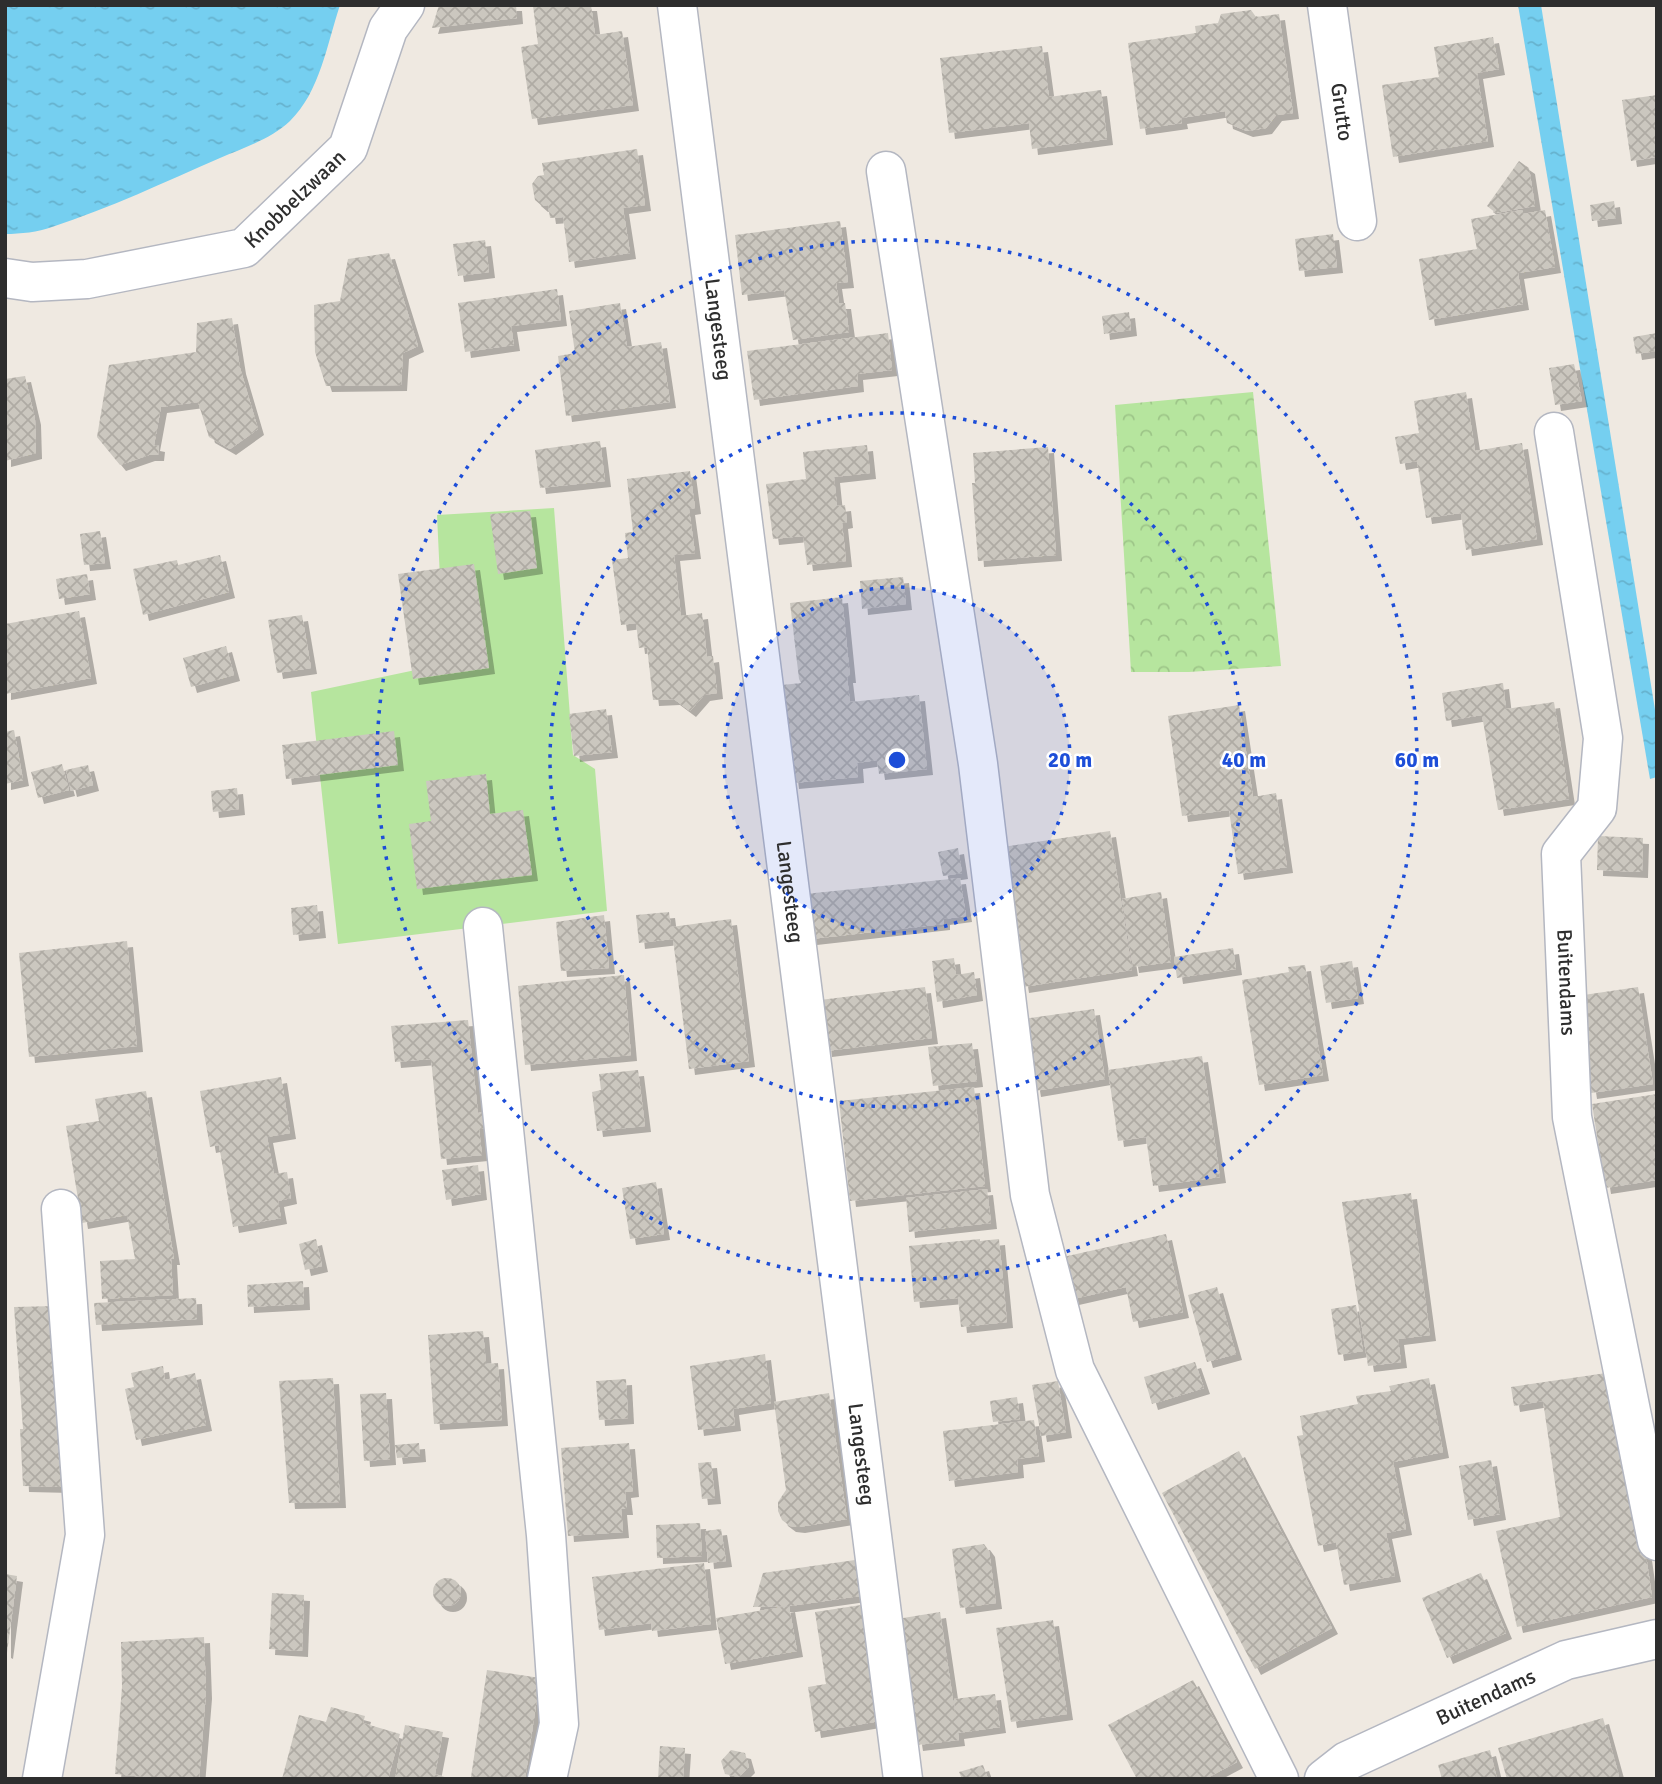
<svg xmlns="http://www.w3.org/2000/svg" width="1662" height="1784" font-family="Signika,sans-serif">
<defs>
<pattern id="forest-crowns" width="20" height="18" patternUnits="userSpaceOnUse" patternTransform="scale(1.75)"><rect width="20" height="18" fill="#b6e59e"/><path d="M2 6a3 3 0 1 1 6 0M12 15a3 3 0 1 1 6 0" fill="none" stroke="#9dc588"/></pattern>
<pattern id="water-ripples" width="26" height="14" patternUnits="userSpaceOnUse" patternTransform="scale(1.75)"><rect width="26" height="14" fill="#75cff0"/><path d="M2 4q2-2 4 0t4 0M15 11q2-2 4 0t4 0" fill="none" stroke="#66b2ce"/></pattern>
<pattern id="building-cross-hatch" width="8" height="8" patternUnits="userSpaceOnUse" patternTransform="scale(1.75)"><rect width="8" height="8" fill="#cbc7bf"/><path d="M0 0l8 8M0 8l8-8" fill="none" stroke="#afaba4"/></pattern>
<filter id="shadow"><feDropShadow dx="6" dy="6" stdDeviation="0" flood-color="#0004"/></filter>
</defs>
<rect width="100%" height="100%" fill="#efe9e1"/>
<!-- grass -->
<polygon fill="#b6e59e" points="554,508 573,755 595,769 607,911 338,944 311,692 444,664 437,515"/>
<!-- forest -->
<polygon fill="url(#forest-crowns)" points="1253,392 1281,666 1189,672 1131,672 1115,405"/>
<!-- water -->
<g fill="url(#water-ripples)">
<path d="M5,5H340C327,44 320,92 290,121C271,139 243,148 220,158C165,182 110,208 52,227C38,232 21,234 5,234Z"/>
<polygon points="1518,5 1541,5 1657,722 1657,777 1650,779"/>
</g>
<!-- building -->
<g fill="url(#building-cross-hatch)" filter="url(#shadow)">
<polygon points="439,5 516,5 517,18 432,28"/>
<polygon points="540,5 591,5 595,35 622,31 633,105 532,119 521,47 538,44 533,6"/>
<polygon points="1251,10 1256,17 1279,14 1293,113 1276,115 1266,128 1247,131 1227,123 1225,111 1181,118 1182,123 1140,129 1128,43 1196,33 1195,26 1218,23 1221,14"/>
<polygon points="1493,37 1499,69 1477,73 1488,141 1393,157 1382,85 1439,77 1434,47"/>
<polygon points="1042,46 1049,97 1101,90 1107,139 1032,149 1029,123 949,133 940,58"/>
<polygon points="1657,95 1657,157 1631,161 1622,100"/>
<polygon points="637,149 645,205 623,208 630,253 569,262 563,217 550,218 548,205 542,206 535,200 532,184 538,176 544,175 542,163"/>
<polygon points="1519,161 1529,168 1535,206 1496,213 1487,206"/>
<polygon points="1614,201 1616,218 1592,221 1590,205"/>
<polygon points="1522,210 1523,214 1545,210 1555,267 1518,273 1523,304 1429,320 1419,259 1477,249 1471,219"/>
<polygon points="840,221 848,282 836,283 839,303 845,303 849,332 793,340 784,290 742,295 735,235"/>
<polygon points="1333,234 1337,267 1299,271 1295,239"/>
<polygon points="485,240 489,272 458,276 453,244"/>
<polygon points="389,253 418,346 403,353 401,385 326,386 315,352 314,305 340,301 348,259"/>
<polygon points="557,289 561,320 511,326 514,345 465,352 458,303"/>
<polygon points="620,303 627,347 661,342 670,402 566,416 558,356 575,353 569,311"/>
<polygon points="1129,312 1131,330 1104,334 1102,316"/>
<polygon points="232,318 240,368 258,429 230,449 209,437 198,402 161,407 154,445 159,446 158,455 149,455 120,465 97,437 109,365 196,352 197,323"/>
<polygon points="888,333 892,370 857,374 858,386 754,400 747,351"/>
<polygon points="1657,333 1657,351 1636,354 1633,337"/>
<polygon points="1574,364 1582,401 1555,405 1549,368"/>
<polygon points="25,376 35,419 36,453 5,461 5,379"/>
<polygon points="1466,392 1475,451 1522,443 1537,539 1466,550 1461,513 1426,518 1417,461 1400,464 1395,437 1419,433 1414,401"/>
<polygon points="600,441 605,481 540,488 535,450"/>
<polygon points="867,445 870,473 834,477 837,506 845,505 847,522 842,523 846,561 807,565 803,536 773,539 766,484 806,479 803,452"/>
<polygon points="1048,447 1056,555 978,561 972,483 975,483 973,453"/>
<polygon points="690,471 695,508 689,509 695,553 674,555 681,616 702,613 707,657 713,656 717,693 704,695 690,711 674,699 653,700 647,647 639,648 636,623 621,625 612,560 628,558 625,533 633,532 627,479"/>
<polygon points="530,511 537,568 498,574 490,514"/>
<polygon points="100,531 105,563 84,565 80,534"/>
<polygon points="220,555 229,592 143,615 133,569 177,560 178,565"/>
<polygon points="474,564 489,668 413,679 398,574"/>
<polygon points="87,574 90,594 59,599 56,579"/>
<polygon points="903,577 906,604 862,609 860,581"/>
<polygon points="842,597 850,677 847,677 850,702 919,695 927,769 879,774 877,760 857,763 858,777 793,783 782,685 801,683 799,679 790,603"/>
<polygon points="79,611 91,678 5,694 5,624"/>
<polygon points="302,615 311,668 277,673 268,620"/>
<polygon points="226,646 234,675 191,687 183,658"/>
<polygon points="1503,683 1506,709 1554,702 1569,799 1498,810 1482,715 1446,721 1442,693"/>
<polygon points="1239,705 1253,797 1276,793 1287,867 1238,874 1229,810 1182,816 1168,716"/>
<polygon points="606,709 612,752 574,756 569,714"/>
<polygon points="14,730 23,780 5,784 5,732"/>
<polygon points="394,731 398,765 286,779 282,745"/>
<polygon points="62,764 69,790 38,798 31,772"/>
<polygon points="88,765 93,785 71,791 66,770"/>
<polygon points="486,774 490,814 523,810 532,875 417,889 409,824 431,821 426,781"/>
<polygon points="237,788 239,809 213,812 211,791"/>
<polygon points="1110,831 1132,970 1023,987 1002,847"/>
<polygon points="1598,836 1643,838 1642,872 1597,870"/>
<polygon points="958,848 962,873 943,876 938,852"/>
<polygon points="960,878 966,916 944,919 944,924 811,939 805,894"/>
<polygon points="1161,892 1171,962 1133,967 1122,899"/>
<polygon points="317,905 320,932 293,935 291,908"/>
<polygon points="669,912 671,927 731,919 749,1061 689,1069 673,939 639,943 636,915"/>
<polygon points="604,915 609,968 561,971 556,922"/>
<polygon points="127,941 137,1046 29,1057 19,953"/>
<polygon points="1233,948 1236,969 1177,978 1174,957"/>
<polygon points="954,958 956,975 974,972 977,995 937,1002 932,961"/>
<polygon points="1352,961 1358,998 1326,1003 1320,966"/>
<polygon points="1305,965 1323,1075 1259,1085 1242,980 1289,972 1288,967"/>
<polygon points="624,975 631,1055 525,1065 518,986"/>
<polygon points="925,987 932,1038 826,1051 820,1000"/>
<polygon points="1638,987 1653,1084 1591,1093 1577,996"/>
<polygon points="1094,1009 1105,1079 1035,1091 1023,1019"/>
<polygon points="468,1020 478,1113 487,1112 489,1128 479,1129 482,1155 441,1159 431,1059 395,1062 391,1026"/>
<polygon points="972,1043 977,1081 933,1086 928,1047"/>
<polygon points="1202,1056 1220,1177 1153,1186 1146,1137 1118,1141 1108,1070"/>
<polygon points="638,1070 645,1126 597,1131 592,1092 601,1090 599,1074"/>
<polygon points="281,1077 290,1133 267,1137 274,1174 287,1172 291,1198 278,1201 281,1218 233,1227 219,1145 210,1147 200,1091"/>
<polygon points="974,1087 985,1186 850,1201 839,1101"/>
<polygon points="146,1091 174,1259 171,1259 173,1295 102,1299 100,1261 135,1259 127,1215 82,1223 66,1126 99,1121 95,1099"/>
<polygon points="1657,1094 1657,1180 1605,1188 1592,1104"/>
<polygon points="478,1165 481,1194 446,1200 442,1170"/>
<polygon points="656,1182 664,1234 630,1239 622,1188"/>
<polygon points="987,1189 991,1223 909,1232 906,1198"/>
<polygon points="1411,1193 1430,1335 1398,1339 1401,1362 1368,1366 1342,1202"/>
<polygon points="1166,1234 1183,1312 1133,1322 1126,1287 1073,1299 1063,1257"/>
<polygon points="316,1239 322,1266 305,1270 299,1244"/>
<polygon points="980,1239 980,1241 999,1239 1007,1322 961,1327 958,1298 914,1302 909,1246"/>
<polygon points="303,1281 304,1304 248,1307 247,1285"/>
<polygon points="1217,1287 1236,1354 1207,1362 1188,1295"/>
<polygon points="196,1298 197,1319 96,1325 94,1303"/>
<polygon points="1356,1305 1363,1351 1338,1355 1331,1309"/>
<polygon points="55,1306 66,1487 23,1486 20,1429 23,1429 14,1307"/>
<polygon points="483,1331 486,1364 498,1363 502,1420 434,1424 428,1335"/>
<polygon points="765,1354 771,1403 733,1409 735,1425 698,1430 690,1366"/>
<polygon points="1195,1362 1204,1388 1152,1404 1144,1377"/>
<polygon points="163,1366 165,1380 195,1373 206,1425 136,1440 125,1389 134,1387 131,1373"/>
<polygon points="1620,1371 1652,1597 1517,1627 1496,1531 1560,1517 1543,1401 1514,1406 1511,1387"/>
<polygon points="333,1378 340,1502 289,1503 279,1381"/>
<polygon points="1429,1378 1443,1452 1393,1462 1406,1529 1386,1533 1395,1576 1344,1585 1336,1542 1318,1546 1297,1436 1303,1435 1300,1416 1358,1404 1356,1396 1391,1391 1389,1386"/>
<polygon points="626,1379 628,1418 599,1420 596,1381"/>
<polygon points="1058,1381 1066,1432 1041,1436 1032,1385"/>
<polygon points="386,1393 390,1459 364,1461 360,1394"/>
<polygon points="829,1393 847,1519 799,1527 790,1526 782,1520 778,1511 778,1502 786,1490 774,1402"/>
<polygon points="1017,1397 1020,1419 993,1422 990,1401"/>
<polygon points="1034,1420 1039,1456 1017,1459 1018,1472 949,1481 943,1431"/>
<polygon points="419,1443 420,1456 397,1458 395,1445"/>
<polygon points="629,1443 633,1491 625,1492 627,1509 621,1509 623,1532 568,1536 561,1448"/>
<polygon points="1239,1451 1332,1628 1255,1669 1162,1493"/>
<polygon points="1491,1460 1500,1514 1468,1520 1459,1466"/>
<polygon points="711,1462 715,1498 702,1499 698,1463"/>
<polygon points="700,1523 702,1556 657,1558 656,1525"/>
<polygon points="721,1529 726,1561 708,1563 705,1531"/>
<polygon points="984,1544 989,1551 996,1603 960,1608 952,1549"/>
<polygon points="855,1560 860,1596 790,1606 753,1607 763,1573"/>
<polygon points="704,1563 711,1624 652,1631 651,1623 599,1630 592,1577"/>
<polygon points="1481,1573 1506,1633 1447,1658 1422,1598"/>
<polygon points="5,1574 17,1576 7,1653 5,1652"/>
<circle cx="447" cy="1592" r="14"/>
<polygon points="272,1593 304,1595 302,1651 269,1649"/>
<polygon points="861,1605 880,1721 815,1732 808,1687 826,1684 815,1612"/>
<polygon points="789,1606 797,1651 725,1664 716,1618"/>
<polygon points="940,1612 956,1720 954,1699 995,1694 1000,1727 958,1733 959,1740 917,1745 897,1619"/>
<polygon points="1053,1620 1067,1714 1011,1722 996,1628"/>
<polygon points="204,1637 206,1693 199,1779 164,1779 115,1774 122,1687 121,1642"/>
<polygon points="487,1670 540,1678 525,1779 471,1777"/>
<polygon points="1193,1680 1237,1762 1205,1779 1137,1779 1108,1725"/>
<polygon points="331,1707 365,1716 363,1723 400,1734 388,1779 282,1779 299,1715 326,1722"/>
<polygon points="1603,1718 1619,1776 1610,1779 1507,1779 1498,1748"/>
<polygon points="405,1725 443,1732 435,1774 451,1779 395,1779"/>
<polygon points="660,1746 685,1748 683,1779 658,1779"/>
<polygon points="731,1750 745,1753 749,1767 739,1777 725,1774 721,1761"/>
<polygon points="1490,1750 1497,1779 1442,1779 1438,1765"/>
<polygon points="983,1765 988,1779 962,1779 959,1772"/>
</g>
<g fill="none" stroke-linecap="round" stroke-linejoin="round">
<defs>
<g id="minor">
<path id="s1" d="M677,5L903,1779"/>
<path id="s2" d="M1327,5L1357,221"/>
<polyline points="886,171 978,764 1030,1195 1075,1370 1279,1779"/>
<path id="s3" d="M5,278L32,282L87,279L244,248L348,148L388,29L405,5"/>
<path id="s4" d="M1554,432L1603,738L1597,808L1561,854L1572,1117L1657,1541"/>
<polyline points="483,927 546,1535 559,1724 547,1779"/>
<polyline points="42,1779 85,1535 61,1209"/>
<path id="s5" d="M1324,1779L1347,1761L1566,1660L1657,1639"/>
</g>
</defs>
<!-- minor casing -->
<use href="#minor" stroke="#b4b7c1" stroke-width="41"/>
<!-- minor -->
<use href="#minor" stroke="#fff" stroke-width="38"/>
</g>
<!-- distance rings -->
<circle cx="897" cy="760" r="173" fill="#1d4ed8" fill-opacity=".12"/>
<g fill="none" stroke="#1d4ed8" stroke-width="3.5" stroke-dasharray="3.5 7">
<circle cx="897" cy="760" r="173"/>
<circle cx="897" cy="760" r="347"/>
<circle cx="897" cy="760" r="520"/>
</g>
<g text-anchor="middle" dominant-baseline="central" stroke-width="5" stroke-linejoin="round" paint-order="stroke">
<!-- street labels -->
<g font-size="21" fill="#2e2e2e" stroke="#fff">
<text stroke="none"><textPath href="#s2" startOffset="108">Grutto</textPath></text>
<text stroke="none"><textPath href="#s3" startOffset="313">Knobbelzwaan</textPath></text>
<text stroke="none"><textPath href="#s1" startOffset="327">Langesteeg</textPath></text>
<text stroke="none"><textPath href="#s1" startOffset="894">Langesteeg</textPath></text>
<text stroke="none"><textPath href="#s4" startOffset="567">Buitendams</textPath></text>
<text stroke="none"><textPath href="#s1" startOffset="1461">Langesteeg</textPath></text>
<text stroke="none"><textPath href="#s5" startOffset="182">Buitendams</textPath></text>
</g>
</g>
<circle cx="897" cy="760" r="10" fill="#1d4ed8" stroke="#fff" stroke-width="3.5"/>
<g font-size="21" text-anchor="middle" font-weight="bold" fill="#1d4ed8" stroke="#fff" stroke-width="5" stroke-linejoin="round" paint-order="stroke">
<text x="1070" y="767">20 m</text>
<text x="1244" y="767">40 m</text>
<text x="1417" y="767">60 m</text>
</g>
<!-- border -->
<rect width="1662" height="1784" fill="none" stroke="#2e2e2e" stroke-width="14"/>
</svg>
